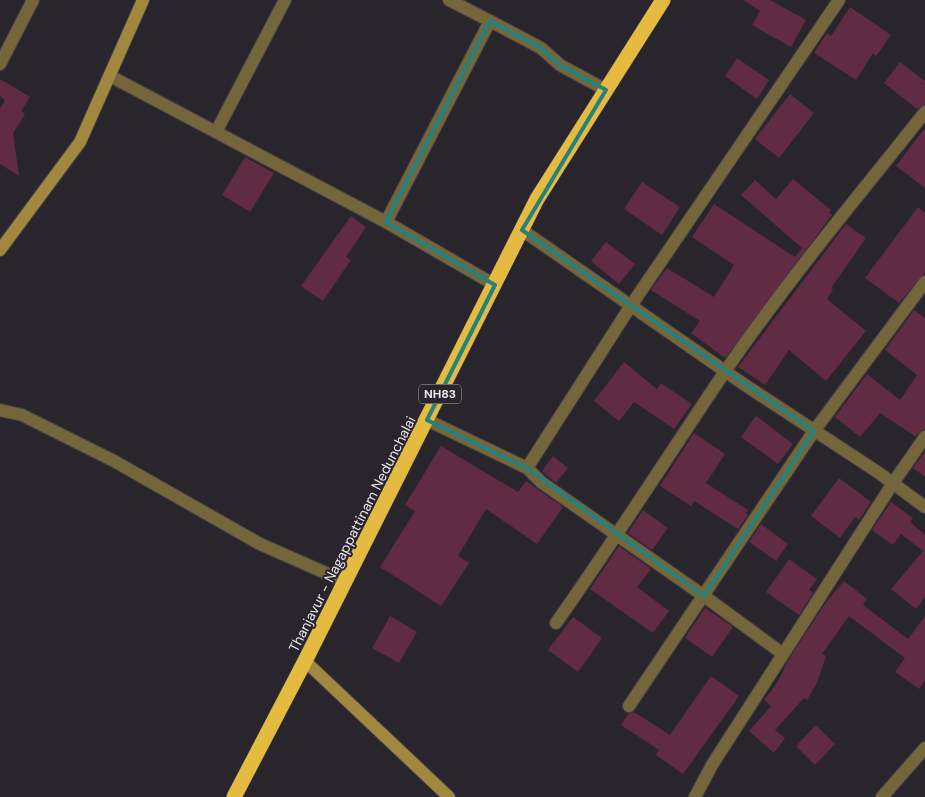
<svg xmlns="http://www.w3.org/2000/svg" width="925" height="797" font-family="'DM Sans',sans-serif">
<rect width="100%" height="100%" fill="#29252d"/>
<!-- building -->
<g fill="#602b43">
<polygon points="744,0 770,0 806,20 791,47 752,25 760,11"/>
<polygon points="850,7 891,35 876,56 873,53 856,80 814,53 827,33 831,36"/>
<polygon points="737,58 769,80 757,99 725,76"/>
<polygon points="900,62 925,81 925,104 917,109 884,83"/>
<polygon points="0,79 30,97 21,111 25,114 13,133 19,176 0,164 0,109 5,100 0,96"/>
<polygon points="790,94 814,113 779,158 755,139"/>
<polygon points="925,128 925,188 896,166"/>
<polygon points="245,157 274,173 250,212 222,195"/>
<polygon points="793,179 831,210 829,212 832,215 725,358 691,333 700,321 651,290 667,268 714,297 734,265 692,237 714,204 795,257 802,248 741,195 755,180 776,199"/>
<polygon points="642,182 680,207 662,235 624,209"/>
<polygon points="918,207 925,213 925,272 899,303 865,278"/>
<polygon points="351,216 366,227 346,257 351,260 323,301 301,286"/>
<polygon points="846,224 866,238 831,288 833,289 827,299 866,331 826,381 789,350 765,385 738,367"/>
<polygon points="606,242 635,264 619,284 591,261"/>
<polygon points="914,310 925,318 925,429 915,436 880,413 860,437 835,417 867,374 900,400 917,375 885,350"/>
<polygon points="624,362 657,389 661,383 692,404 674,429 634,402 619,421 594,401"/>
<polygon points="756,416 793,444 778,464 741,437"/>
<polygon points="694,433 725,454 706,483 748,510 746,513 748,515 738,529 694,501 691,506 660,486"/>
<polygon points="441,446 518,492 526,481 563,507 537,544 486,509 458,556 469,563 441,606 380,567 415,511 405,505"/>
<polygon points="925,451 925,477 913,468"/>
<polygon points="553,456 568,468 556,483 542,471"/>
<polygon points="839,478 871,502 859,520 855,517 840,538 811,516"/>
<polygon points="891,502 913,518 910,522 925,535 925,597 916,609 891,589 923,551 901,534 893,545 872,530"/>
<polygon points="643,510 668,528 652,550 628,533"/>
<polygon points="761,524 788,544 776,561 749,542"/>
<polygon points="619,546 651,569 637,587 669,611 653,633 590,589"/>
<polygon points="789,559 817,579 809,590 813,593 799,615 766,592"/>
<polygon points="844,581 867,599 863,605 908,639 925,616 925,680 919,689 895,672 905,658 849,616 822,654 826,656 817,683 807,700 804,698 775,730 785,738 774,753 749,731 771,706 764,700 777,683 789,659 826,602"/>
<polygon points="705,608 733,627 712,657 685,638"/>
<polygon points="390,616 417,632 399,663 372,648"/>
<polygon points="573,617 602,638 578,672 548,650"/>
<polygon points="711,676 739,696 683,774 656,755 659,750 621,725 628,714 634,712 670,735"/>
<polygon points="816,725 835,744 815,765 796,746"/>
</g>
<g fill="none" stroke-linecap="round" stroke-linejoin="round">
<defs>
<g id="street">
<polyline points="490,21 541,48 560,65 606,90"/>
<polyline points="0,64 33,0"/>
<polyline points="110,76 386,222 495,285"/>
<polyline points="216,132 285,0"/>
<polyline points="386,222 490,21 449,0"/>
<polyline points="522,230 745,385 879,473 925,507"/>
<polyline points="0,410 22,415 114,461 260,544 344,581"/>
<polyline points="427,420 527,468 541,482 704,596 783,654"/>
<polyline points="527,468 630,307 839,0"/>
<path d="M556,623C614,541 668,456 724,373C786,282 857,198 925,112"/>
<polyline points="629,706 814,431 925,282"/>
<polyline points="695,797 712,765 893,483 925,437"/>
<polyline points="882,797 925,748"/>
</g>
<g id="secondary">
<polyline points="0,250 80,142 143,0"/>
<polyline points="305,661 449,797"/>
</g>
<polyline id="highway" points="234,797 305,661 537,199 663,0"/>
</defs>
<!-- street casing -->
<use href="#street" stroke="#444048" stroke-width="14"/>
<!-- secondary casing -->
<use href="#secondary" stroke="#444048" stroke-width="14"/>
<!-- highway casing -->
<use href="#highway" stroke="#444048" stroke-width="16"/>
<!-- street -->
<use href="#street" stroke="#75653a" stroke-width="12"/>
<!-- secondary -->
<use href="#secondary" stroke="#a2883f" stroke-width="12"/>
<!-- highway -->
<use href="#highway" stroke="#e4bb40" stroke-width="15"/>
</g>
<!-- marked area -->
<path fill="none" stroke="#25817b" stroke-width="4" stroke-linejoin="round" d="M490,21L541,48L560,65L606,90L522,230L814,431L704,596L527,468L427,420L495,285L386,222Z"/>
<g text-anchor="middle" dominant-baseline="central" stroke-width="4" stroke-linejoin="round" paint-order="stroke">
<!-- shield labels -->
<rect fill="#29252d" stroke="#afadb3" stroke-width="1" x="419" y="384.5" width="42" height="19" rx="4"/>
<g font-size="12" font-weight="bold" fill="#e9e7ec">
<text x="440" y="394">NH83</text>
</g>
<!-- street labels -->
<g font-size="14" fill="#e9e7ec" stroke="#29252d">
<text transform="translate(352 534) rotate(-63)">Thanjavur - Nagappattinam Nedunchalai</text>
</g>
</g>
</svg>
